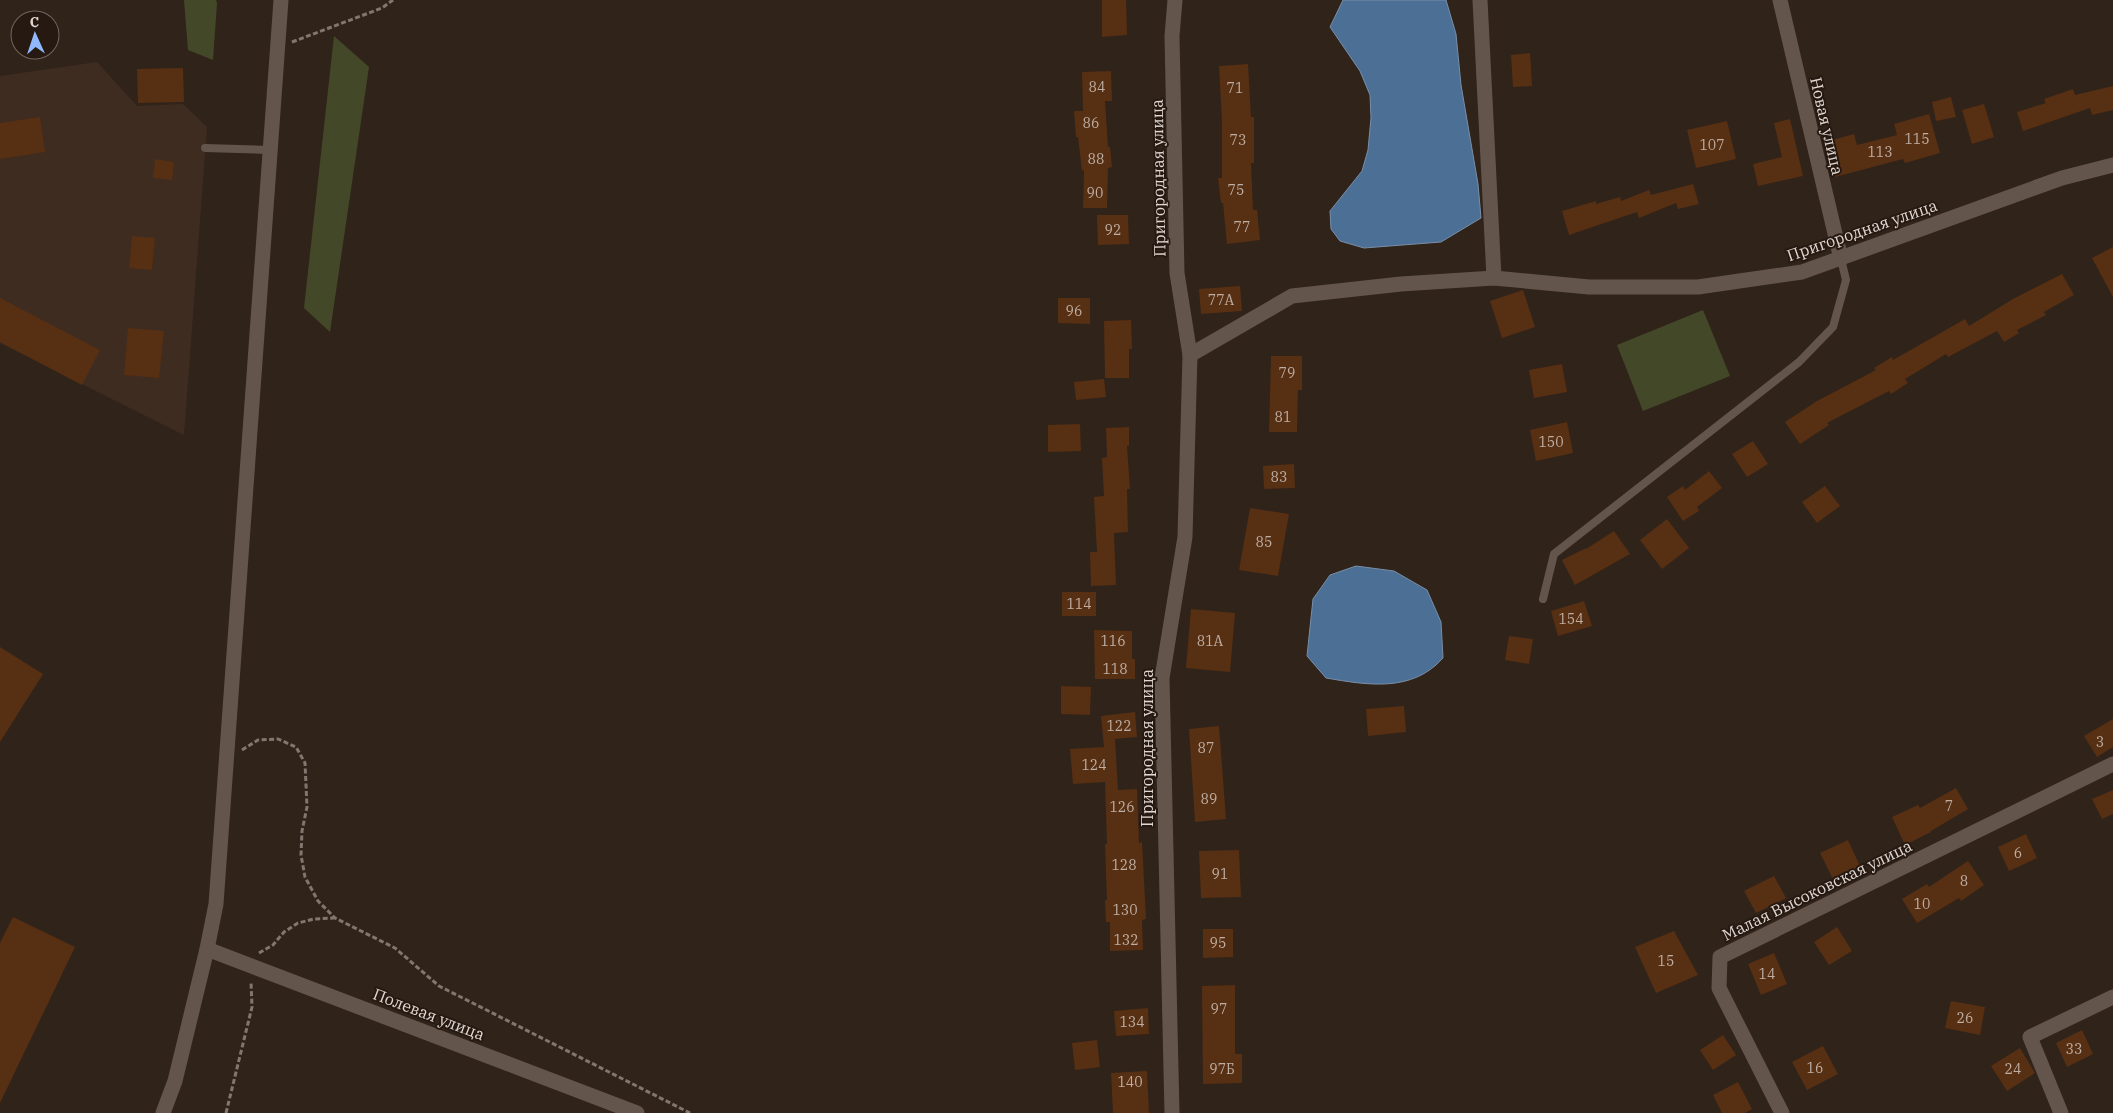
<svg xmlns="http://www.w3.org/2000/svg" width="2113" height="1113" font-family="'IBM Plex Serif',serif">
<rect width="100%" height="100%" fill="#30231a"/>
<!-- built -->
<polygon fill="#3e2c20" points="97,62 137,106 183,104 207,127 184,435 0,343 0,76"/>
<!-- green -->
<g fill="#434828">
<polygon points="184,0 216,0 217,3 213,60 188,50"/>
<polygon points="334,36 369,67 330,332 304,308"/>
<polygon points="1703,310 1730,376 1643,411 1617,345"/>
</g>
<!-- water -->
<g fill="#4c6f95" stroke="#798ea8">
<polygon points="1343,0 1446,0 1456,34 1461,85 1478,184 1481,218 1441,242 1364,248 1340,241 1331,229 1330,211 1362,171 1368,150 1371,118 1370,95 1360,71 1330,27"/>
<path d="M1356,566L1394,571L1427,590L1441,622L1443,658C1412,693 1367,685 1326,678L1307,656L1313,599L1330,575Z"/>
</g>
<!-- building -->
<g fill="#572f13">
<polygon points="1102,0 1126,0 1127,35 1102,37"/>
<polygon points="1530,53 1532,86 1513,87 1511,55"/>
<polygon points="1248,64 1251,117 1254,117 1254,163 1251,163 1253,210 1257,210 1260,240 1227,244 1223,203 1221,203 1218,178 1222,178 1222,122 1219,66"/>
<polygon points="183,68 184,102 138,103 137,69"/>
<polygon points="1111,71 1112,101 1105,101 1108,147 1110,147 1112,167 1108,168 1107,208 1083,208 1084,170 1082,171 1078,137 1076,137 1074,111 1083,111 1082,72"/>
<polygon points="2113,86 2113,110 2092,115 2090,108 2023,131 2017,112 2046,103 2044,99 2073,89 2075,95"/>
<polygon points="1951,97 1956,117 1936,121 1932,102"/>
<polygon points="1984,104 1994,137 1972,144 1962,110"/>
<polygon points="1929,114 1940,153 1905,163 1903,159 1835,177 1825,142 1854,134 1857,145 1897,135 1894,124"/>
<polygon points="40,117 45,152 0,159 0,123"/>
<polygon points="1790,119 1803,176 1758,186 1753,164 1782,157 1774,123"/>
<polygon points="1727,121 1736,159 1696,168 1687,130"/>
<polygon points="155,159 174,162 172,180 153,178"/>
<polygon points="1693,184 1699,204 1678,209 1676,203 1639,218 1637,212 1569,235 1562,211 1596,201 1596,204 1620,197 1621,201 1649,190 1651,195"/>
<polygon points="1097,215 1128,215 1129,244 1098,245"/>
<polygon points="132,236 155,238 152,270 129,268"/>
<polygon points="2113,247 2113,297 2092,258"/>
<polygon points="2062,274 2074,295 2044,312 2046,315 2017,330 2019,333 2004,342 1997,331 1948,357 1946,354 1905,379 1908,383 1891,394 1889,391 1827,423 1829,425 1800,444 1785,422 1817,401 1876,370 1874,368 1892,357 1893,360 1965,319 1969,326 2013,299"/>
<polygon points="1240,286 1242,311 1201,314 1199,289"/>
<polygon points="1523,290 1535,327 1502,338 1490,301"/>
<polygon points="0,298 100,350 82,385 0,342"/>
<polygon points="1058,298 1090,298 1090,324 1058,323"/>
<polygon points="1131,320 1132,349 1129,349 1129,378 1105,378 1104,321"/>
<polygon points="128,328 164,331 159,378 124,375"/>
<polygon points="1271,356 1302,356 1302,390 1298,390 1297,432 1269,432"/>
<polygon points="1562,364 1567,392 1534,398 1529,370"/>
<polygon points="1104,379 1106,397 1076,400 1074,382"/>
<polygon points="1567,422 1573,453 1536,461 1530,430"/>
<polygon points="1080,424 1081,451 1048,452 1048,425"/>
<polygon points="1129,427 1129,446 1127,446 1130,489 1127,489 1128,532 1114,533 1116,585 1091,586 1090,552 1097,552 1094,497 1104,496 1102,458 1107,457 1106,428"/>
<polygon points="1753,441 1768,464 1747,477 1732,454"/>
<polygon points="1294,464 1295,488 1264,489 1263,466"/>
<polygon points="1709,471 1722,488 1697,507 1699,511 1683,521 1667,497 1683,486 1685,490"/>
<polygon points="1825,486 1840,506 1817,523 1802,502"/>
<polygon points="1250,508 1289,514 1278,576 1239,570"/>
<polygon points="1667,519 1689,548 1662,569 1640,540"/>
<polygon points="1614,531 1630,554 1575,585 1562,560 1586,548 1586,549"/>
<rect x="1062" y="592" width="34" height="24"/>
<polygon points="1584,601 1592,626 1558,636 1551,611"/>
<polygon points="1191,609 1235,613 1230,672 1186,668"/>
<polygon points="1094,630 1132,631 1132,659 1135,659 1135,679 1095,679"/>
<polygon points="1509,636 1533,639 1529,664 1505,660"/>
<polygon points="0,647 43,674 0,742"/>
<polygon points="1061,686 1091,687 1090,715 1061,714"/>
<polygon points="1404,706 1406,732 1368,736 1366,709"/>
<polygon points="1135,712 1137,737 1115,739 1118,790 1137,789 1139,843 1142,842 1146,919 1142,920 1143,950 1110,951 1110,922 1106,922 1105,900 1107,900 1105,844 1107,844 1105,782 1073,784 1070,749 1104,747 1101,716"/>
<polygon points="2113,719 2113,747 2097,757 2084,736"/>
<polygon points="1219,726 1226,819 1195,822 1189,729"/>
<polygon points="1956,788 1968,809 1931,831 1931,832 1905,845 1892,817 1918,805 1920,808"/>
<polygon points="2113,790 2113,814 2102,819 2092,799"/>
<polygon points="2026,834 2037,858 2009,871 1998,847"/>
<polygon points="1848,840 1860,866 1833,879 1820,853"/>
<polygon points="1239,850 1241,897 1201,898 1199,851"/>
<polygon points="1968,861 1984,885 1961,901 1959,898 1917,923 1902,899 1927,884 1929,887"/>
<polygon points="1774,876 1786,898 1756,913 1744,891"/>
<polygon points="13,917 75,947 0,1103 0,943"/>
<polygon points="1837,927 1852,951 1829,965 1814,942"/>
<polygon points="1203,929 1233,929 1233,957 1203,958"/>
<polygon points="1674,931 1698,975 1656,993 1635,947"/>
<polygon points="1774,953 1787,984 1761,995 1748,964"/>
<polygon points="1235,985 1235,1054 1242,1054 1242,1083 1203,1084 1202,986"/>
<polygon points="1951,1001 1985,1007 1980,1035 1945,1028"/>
<polygon points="1148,1008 1149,1034 1116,1036 1114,1011"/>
<polygon points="2082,1030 2093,1054 2067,1067 2056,1043"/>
<polygon points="1723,1035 1736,1055 1713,1070 1700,1050"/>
<polygon points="1097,1040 1100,1067 1075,1070 1072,1043"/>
<polygon points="1823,1046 1838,1074 1807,1090 1792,1062"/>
<polygon points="2020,1048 2035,1073 2007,1091 1991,1066"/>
<polygon points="1147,1071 1149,1113 1113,1113 1111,1073"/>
<polygon points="1738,1082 1752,1109 1745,1113 1722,1113 1713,1095"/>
</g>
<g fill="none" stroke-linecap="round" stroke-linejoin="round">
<!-- path -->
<g stroke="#827770" stroke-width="3" stroke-dasharray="5 2.5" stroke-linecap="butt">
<polyline points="292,42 382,8 393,0"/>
<polyline points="242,750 258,740 278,739 296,747 305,763 307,807 302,831 301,855 305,877 318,901 335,918 395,948 439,986 690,1113"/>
<polyline points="259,953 273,945 284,932 298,923 314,919 334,918"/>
<polyline points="226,1113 252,1007 251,982"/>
</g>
<!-- lane -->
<g stroke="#64554c" stroke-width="8">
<polyline points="205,148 270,150"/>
<polyline points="1543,599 1554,554 1799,362 1833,327 1846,280 1841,259"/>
</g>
<!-- street -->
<g stroke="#64554c" stroke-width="15">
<polyline points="1480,0 1494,278"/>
<polyline points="1780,0 1841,259"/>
<polyline points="1190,355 1292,296 1401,284 1494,278 1589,287 1698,287 1802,272 2062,178 2113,165"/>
<polyline points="207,949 637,1113"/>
<polyline points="1172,1113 1162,678 1185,537 1190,355 1177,273 1172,36 1175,0"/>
<polyline points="1782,1113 1719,988 1720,957 2113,764"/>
<polyline points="2061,1113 2030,1037 2113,997"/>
</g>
<!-- secondary -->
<polyline stroke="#64554c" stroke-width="15" points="163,1113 175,1081 207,949 216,904 281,0"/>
</g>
<g text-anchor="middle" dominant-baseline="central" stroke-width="4" stroke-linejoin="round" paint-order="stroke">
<!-- number labels -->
<g font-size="14" fill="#beaea3">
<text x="1097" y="87">84</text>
<text x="1235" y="88">71</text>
<text x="1091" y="123">86</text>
<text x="1917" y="139">115</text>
<text x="1238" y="140">73</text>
<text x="1712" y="145">107</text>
<text x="1880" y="152">113</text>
<text x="1096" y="159">88</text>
<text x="1236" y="190">75</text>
<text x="1095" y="193">90</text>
<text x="1242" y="227">77</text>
<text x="1113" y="230">92</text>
<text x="1221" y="300">77А</text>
<text x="1074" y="311">96</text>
<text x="1287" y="373">79</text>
<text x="1283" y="417">81</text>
<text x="1551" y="442">150</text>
<text x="1279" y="477">83</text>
<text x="1264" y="542">85</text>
<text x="1079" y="604">114</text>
<text x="1571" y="619">154</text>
<text x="1113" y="641">116</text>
<text x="1210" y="641">81А</text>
<text x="1115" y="669">118</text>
<text x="1119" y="726">122</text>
<text x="2100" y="742">3</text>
<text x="1206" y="748">87</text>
<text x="1094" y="765">124</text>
<text x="1209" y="799">89</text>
<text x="1949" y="806">7</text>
<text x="1122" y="807">126</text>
<text x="2018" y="853">6</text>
<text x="1124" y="865">128</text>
<text x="1220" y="874">91</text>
<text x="1964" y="881">8</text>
<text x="1922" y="904">10</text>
<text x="1125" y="910">130</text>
<text x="1126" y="940">132</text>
<text x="1218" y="943">95</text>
<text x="1666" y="961">15</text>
<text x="1767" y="974">14</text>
<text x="1219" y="1009">97</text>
<text x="1965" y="1018">26</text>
<text x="1132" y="1022">134</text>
<text x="2074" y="1049">33</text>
<text x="1815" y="1068">16</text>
<text x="1222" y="1069">97Б</text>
<text x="2013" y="1069">24</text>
<text x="1130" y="1082">140</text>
</g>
<!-- street labels -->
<g font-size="16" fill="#e1d8d3" stroke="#261911">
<text transform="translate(1827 126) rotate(77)">Новая улица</text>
<text transform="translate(1158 178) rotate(-91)">Пригородная улица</text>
<text transform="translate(1862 230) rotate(-19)">Пригородная улица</text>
<text transform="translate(1147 748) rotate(-90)">Пригородная улица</text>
<text transform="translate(1817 890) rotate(-26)">Малая Высоковская улица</text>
<text transform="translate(429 1014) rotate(21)">Полевая улица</text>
</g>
</g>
<!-- north arrow -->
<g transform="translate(35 35) rotate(357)"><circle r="24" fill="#261911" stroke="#71655f"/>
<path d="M0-4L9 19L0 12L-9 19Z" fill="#90b8fd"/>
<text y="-8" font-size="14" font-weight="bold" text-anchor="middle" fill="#e1d8d3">С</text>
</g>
</svg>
